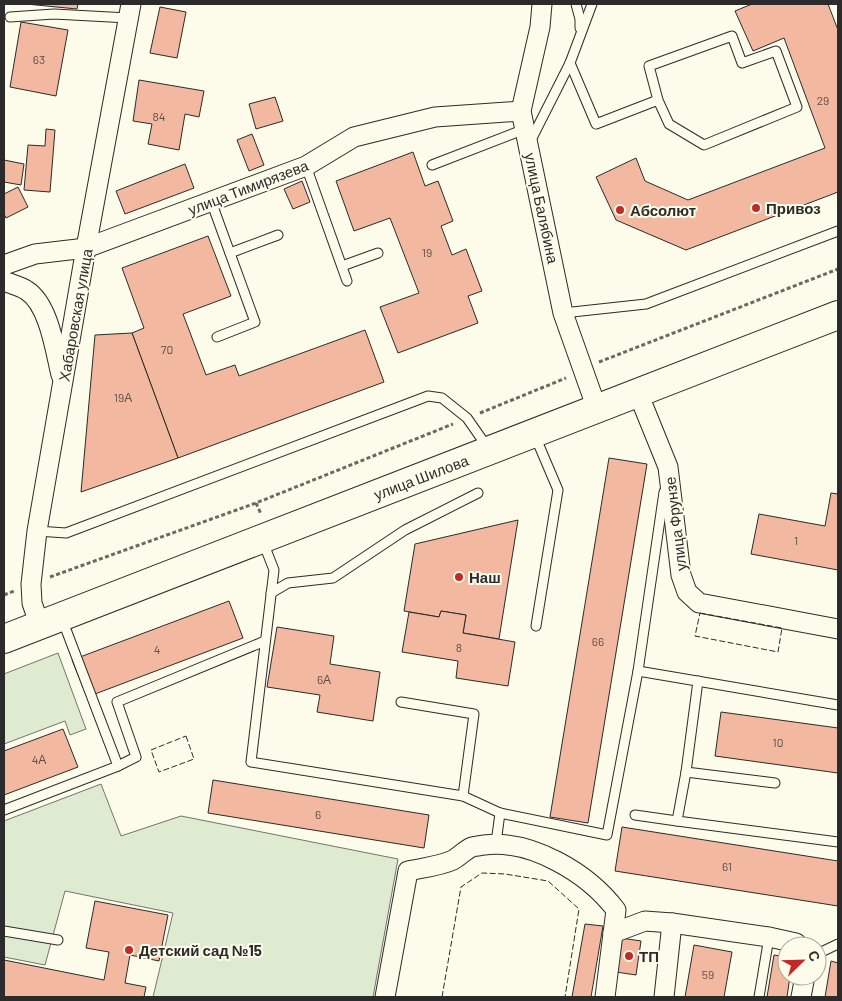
<svg xmlns="http://www.w3.org/2000/svg" width="842" height="1001" font-family="Barlow,sans-serif">
<rect width="100%" height="100%" fill="#fdfbea"/>
<!-- green -->
<g fill="#deebd1" stroke="#74746e">
<polygon points="58,653 86,729 70,735 65,721 4,744 4,674"/>
<polygon points="101,784 121,836 181,816 398,859 373,997 153,997 173,913 65,891 45,965 4,957 4,821"/>
</g>
<!-- building -->
<g fill="#f2b8a0" stroke="#2b2b2b">
<polygon points="26,4 78,4 77,9"/>
<polygon points="752,4 828,4 838,30 838,192 686,250 616,220 596,177 636,158 645,181 688,200 825,148 784,38 753,51 735,11"/>
<polygon points="160,7 186,12 177,58 150,53"/>
<polygon points="21,22 68,30 56,96 10,87"/>
<polygon points="139,80 204,91 199,117 185,114 179,150 148,144 152,124 133,121"/>
<polygon points="275,97 283,121 256,129 249,104"/>
<polygon points="46,129 55,130 50,192 24,190 28,145 45,146"/>
<polygon points="252,134 264,165 249,171 237,140"/>
<polygon points="413,152 425,186 438,181 453,221 441,226 452,255 466,249 482,291 468,296 478,323 398,353 380,307 419,293 390,218 354,231 336,181"/>
<polygon points="4,160 24,164 21,185 4,182"/>
<polygon points="185,164 194,188 125,214 116,191"/>
<polygon points="302,181 310,202 293,209 284,189"/>
<polygon points="18,187 28,207 6,218 4,214 4,194"/>
<polygon points="208,236 231,296 183,314 206,375 235,365 239,376 365,330 384,382 178,458 132,333 144,328 122,268"/>
<polygon points="132,333 178,458 81,492 95,335"/>
<polygon points="609,458 647,464 588,823 550,817"/>
<polygon points="831,493 838,494 838,570 751,554 759,514 825,526"/>
<polygon points="518,520 499,639 463,633 466,615 441,611 439,617 404,611 415,544"/>
<polygon points="229,601 243,638 87,697 72,660"/>
<polygon points="441,611 466,615 463,633 515,642 508,686 456,678 458,661 402,652 409,612 439,617"/>
<polygon points="277,627 334,636 330,664 380,672 373,721 317,712 320,695 267,687"/>
<polygon points="721,712 838,728 838,773 715,756"/>
<polygon points="63,729 78,767 4,795 4,751"/>
<polygon points="213,780 429,815 424,848 208,813"/>
<polygon points="622,827 838,861 838,906 615,871"/>
<polygon points="95,901 168,915 159,961 130,955 125,983 146,987 144,997 4,997 4,960 104,980 109,952 86,948"/>
<polygon points="585,924 603,926 591,997 572,997"/>
<polygon points="621,938 641,941 636,975 616,972"/>
<polygon points="694,945 732,952 724,997 685,997"/>
<polygon points="774,955 787,957 787,976 790,976 787,997 767,997"/>
<polygon points="831,961 838,963 838,997 825,997"/>
</g>
<g fill="none" stroke-linecap="round" stroke-linejoin="round">
<defs>
<g id="lane">
<polyline points="576,4 580,19 580,28"/>
<polyline points="10,17 54,14 128,18"/>
<polyline points="570,63 596,124 658,100 669,124 704,145 797,107 776,51 742,63 732,36 649,66 658,100"/>
<polyline points="530,142 570,63 592,4"/>
<polyline points="432,165 525,129"/>
<polyline points="306,166 347,281"/>
<polyline points="211,201 255,322 217,337"/>
<polyline points="230,253 278,235"/>
<polyline points="342,266 378,253"/>
<polyline points="563,313 646,304 838,231"/>
<polyline points="535,436 558,490 536,626"/>
<polyline points="37,531 66,533 428,396 442,398 467,418 488,448"/>
<polyline points="263,542 274,570 251,762 463,796 500,813 607,835 638,671 664,492"/>
<polyline points="271,593 288,583 333,578 405,530 478,493"/>
<polyline points="638,671 838,705"/>
<polyline points="698,681 686,772 775,783"/>
<polyline points="401,702 474,714 463,796"/>
<polyline points="118,766 136,757 117,702 265,641"/>
<polyline points="686,772 677,821 838,842"/>
<polyline points="4,810 118,766 62,619"/>
<polyline points="635,815 677,821"/>
<polyline points="496,843 500,813"/>
<polyline points="4,931 58,940"/>
<polyline points="817,954 838,944"/>
<polyline points="759,997 769,937"/>
</g>
<g id="street">
<polyline points="542,4 540,27 521,111 563,313 597,409"/>
<polyline points="4,265 35,254 86,248 306,166 354,137 435,117 521,111"/>
<path d="M4,281C11,284 20,286 26,290C49,304 55,350 61,375"/>
<polyline points="638,393 668,467 681,575 687,592 699,603 838,629"/>
<polyline points="40,626 32,603 31,584 37,531 86,248 131,4"/>
<polyline points="613,933 645,921 672,923 769,937 796,943 799,946"/>
<path d="M385,997L408,871C422,868 440,866 453,860C460,856 465,850 472,847C475,846 480,846 484,845C531,839 588,873 616,910L605,997"/>
<polyline points="664,997 672,923"/>
<polyline points="801,997 805,976"/>
</g>
<polyline id="primary" points="4,639 838,315"/>
</defs>
<!-- lane casing -->
<use href="#lane" stroke="#2b2b2b" stroke-width="11"/>
<!-- street casing -->
<use href="#street" stroke="#2b2b2b" stroke-width="21"/>
<!-- primary casing -->
<use href="#primary" stroke="#2b2b2b" stroke-width="30"/>
<!-- path -->
<g stroke="#6a6964" stroke-width="3" stroke-dasharray="4 2.5" stroke-linecap="butt">
<polyline points="599,362 838,269"/>
<polyline points="480,413 566,378"/>
<polyline points="256,503 261,514"/>
<polyline points="50,577 256,503 453,424"/>
<polyline points="4,595 14,591"/>
</g>
<!-- lane -->
<use href="#lane" stroke="#fdfbea" stroke-width="9"/>
<!-- street -->
<use href="#street" stroke="#fdfbea" stroke-width="19"/>
<!-- primary -->
<use href="#primary" stroke="#fdfbea" stroke-width="28"/>
<!-- fence -->
<g stroke="#2b2b2b" stroke-width="1" stroke-dasharray="6 2.5" stroke-linecap="butt">
<polygon points="700,613 782,628 778,652 695,636"/>
<polygon points="186,736 194,759 159,772 151,750"/>
<polyline points="442,997 461,887 482,873 505,874 548,881 579,909 565,997"/>
</g>
</g>
<!-- markers -->
<g fill="#c62828" stroke="#fdfbea" stroke-width="2">
<circle cx="756" cy="208" r="5"/>
<circle cx="620" cy="210" r="5"/>
<circle cx="459" cy="577" r="5"/>
<circle cx="129" cy="950" r="5"/>
<circle cx="629" cy="956" r="5"/>
</g>
<g text-anchor="middle" dominant-baseline="central" stroke-width="4" stroke-linejoin="round" paint-order="stroke">
<!-- number labels -->
<g font-size="12" fill="#5d4e48">
<text x="39" y="59">63</text>
<text x="823" y="100">29</text>
<text x="159" y="116">84</text>
<text x="427" y="252">19</text>
<text x="167" y="349">70</text>
<text x="123" y="397">19А</text>
<text x="796" y="540">1</text>
<text x="598" y="641">66</text>
<text x="459" y="647">8</text>
<text x="157" y="649">4</text>
<text x="324" y="679">6А</text>
<text x="778" y="742">10</text>
<text x="39" y="759">4А</text>
<text x="318" y="814">6</text>
<text x="727" y="866">61</text>
<text x="708" y="974">59</text>
</g>
<!-- street labels -->
<g font-size="15" fill="#2b2b2b" stroke="#fdfbea">
<text transform="translate(248 187) rotate(-21)">улица Тимирязева</text>
<text transform="translate(542 208) rotate(78)">улица Балябина</text>
<text transform="translate(75 315) rotate(-80)">Хабаровская улица</text>
<text transform="translate(421 477) rotate(-21)">улица Шилова</text>
<text transform="translate(675 524) rotate(-97)">улица Фрунзе</text>
</g>
<!-- poi labels -->
<g font-size="15" font-weight="bold" fill="#2b2b2b" stroke="#fdfbea" text-anchor="start">
<text x="766" y="208">Привоз</text>
<text x="630" y="210">Абсолют</text>
<text x="469" y="577">Наш</text>
<text x="139" y="950">Детский сад №15</text>
<text x="639" y="956">ТП</text>
</g>
</g>
<!-- border -->
<rect width="842" height="1001" fill="none" stroke="#2b2b2b" stroke-width="10"/>
<!-- north arrow -->
<g transform="translate(802 961) rotate(67)"><circle r="24" fill="#fdfbea" stroke="#a9a89e"/>
<path d="M0-4L9 19L0 12L-9 19Z" fill="#c62828"/>
<text y="-8" font-size="14" font-weight="bold" text-anchor="middle" fill="#2b2b2b">С</text>
</g>
</svg>
